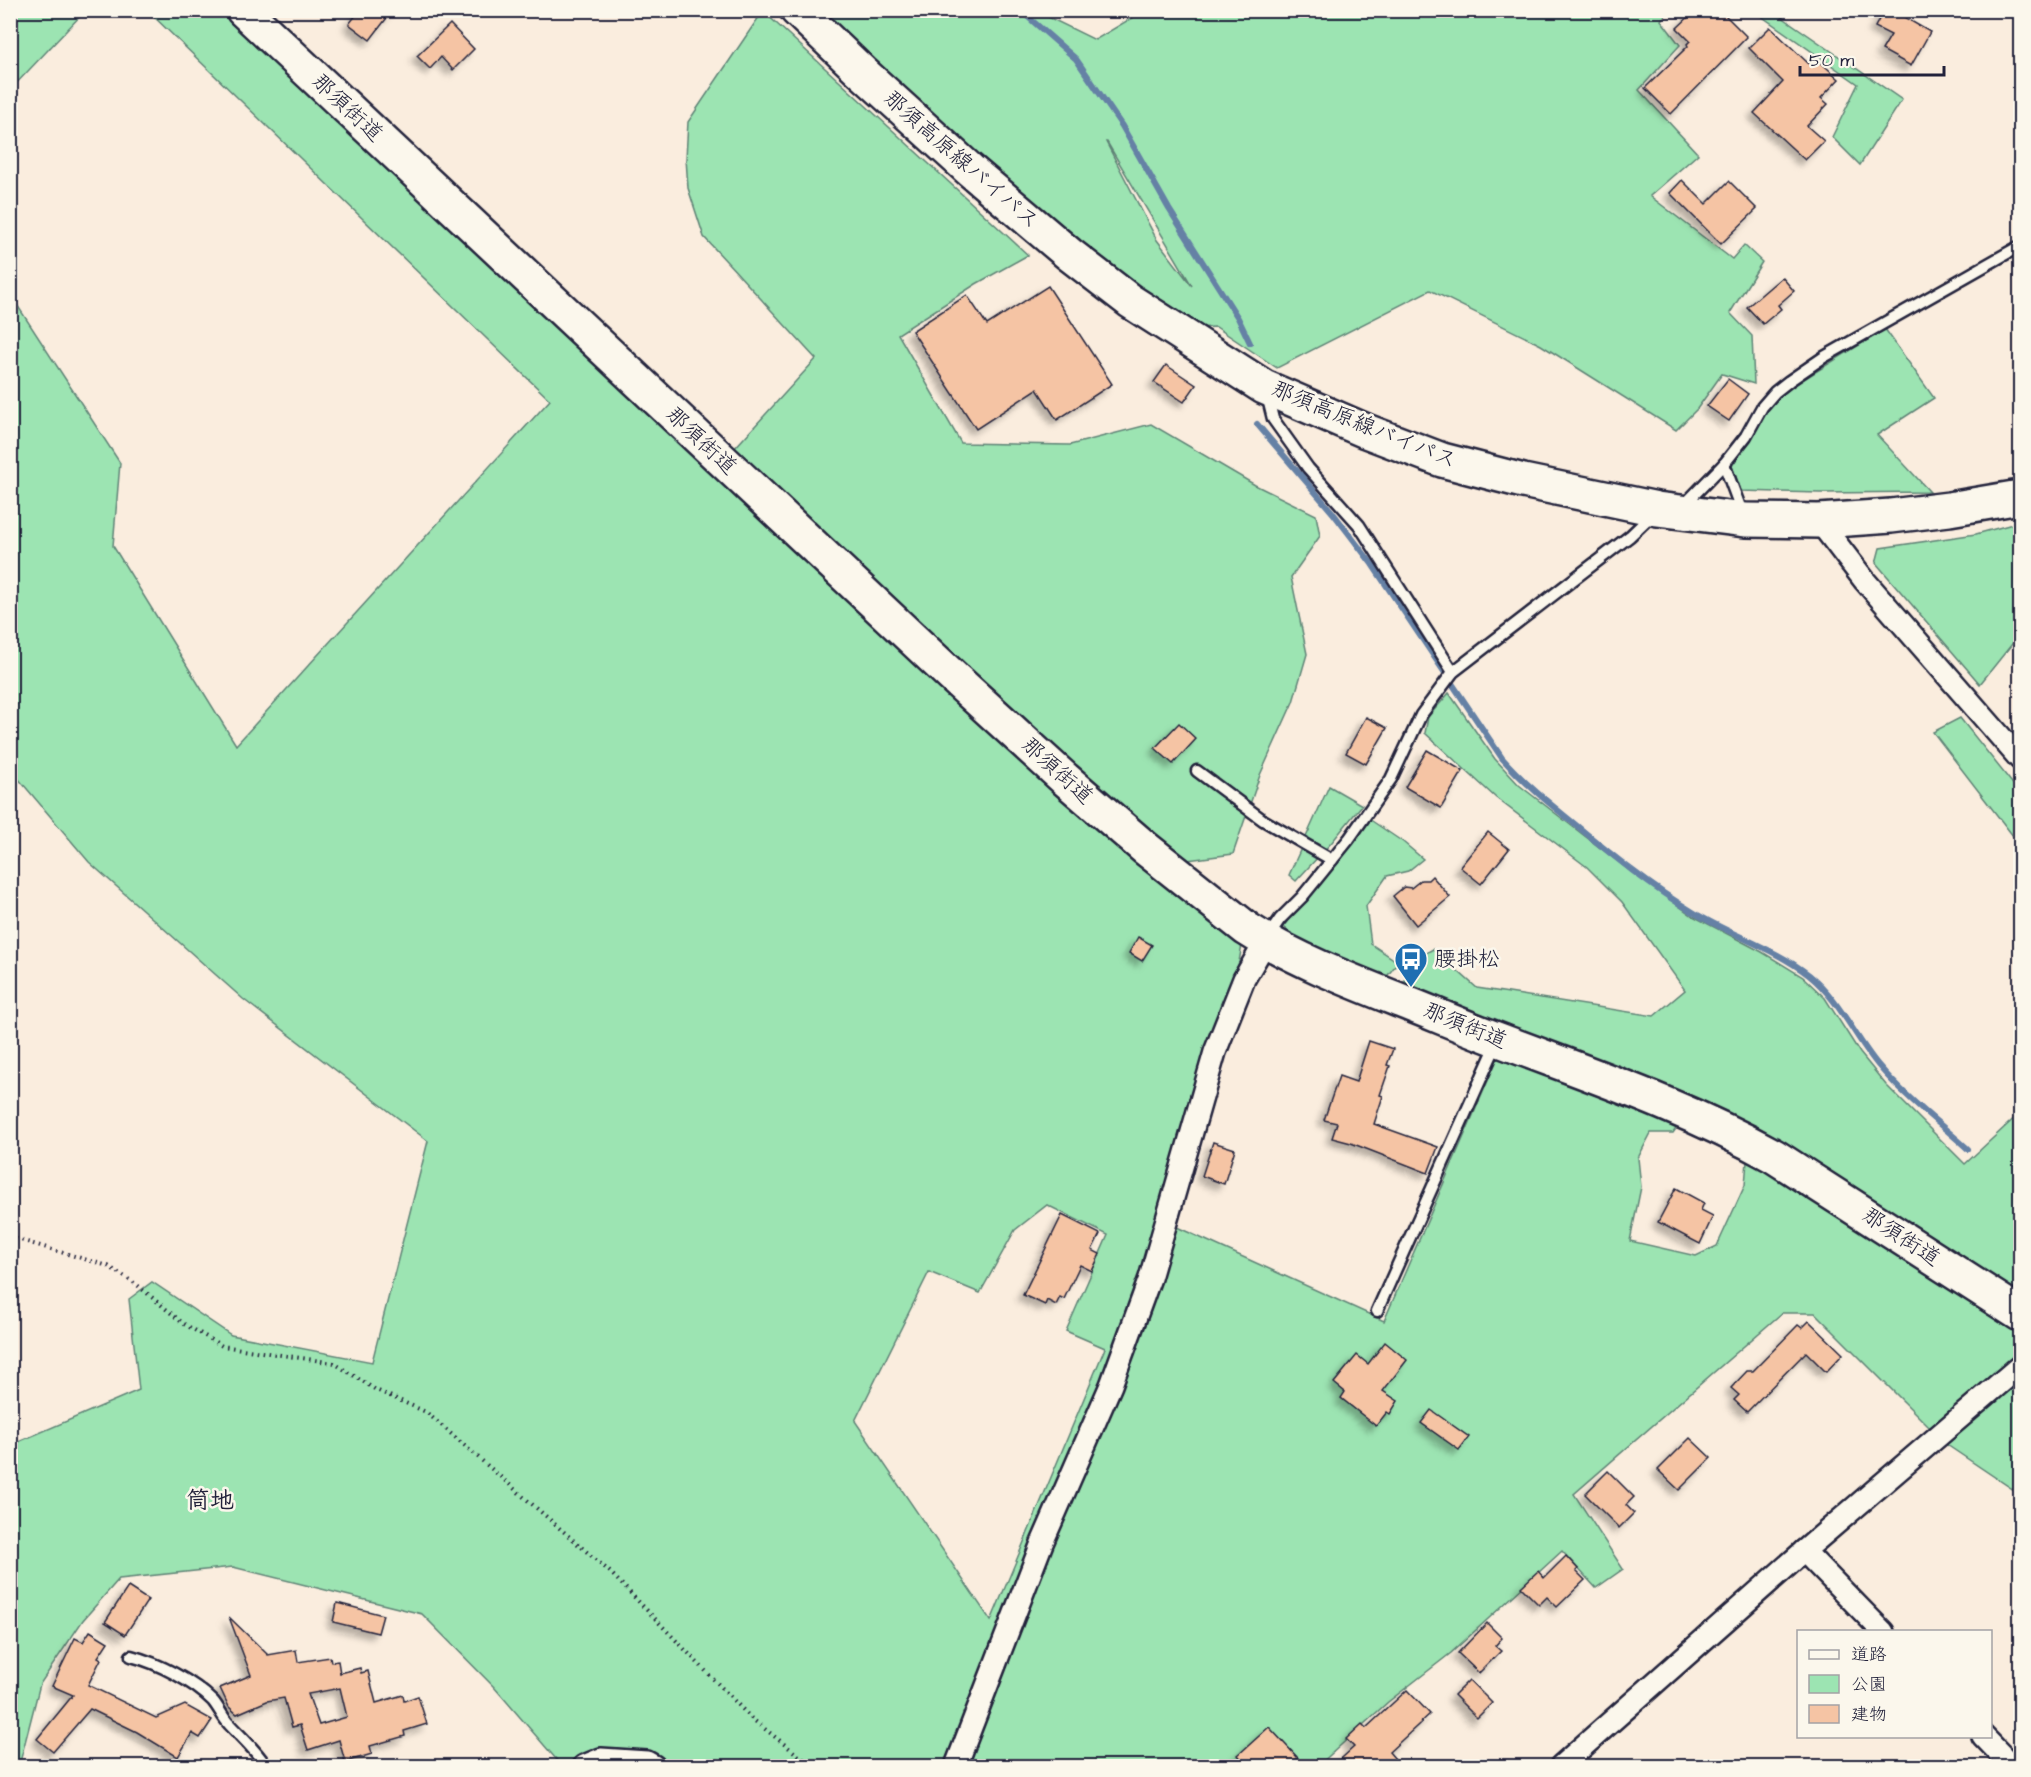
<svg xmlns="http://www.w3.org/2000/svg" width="2031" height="1777" font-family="'Architects Daughter','Klee One',sans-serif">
<defs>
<filter id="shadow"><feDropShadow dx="-5.5" dy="5.5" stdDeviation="3" flood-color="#0004"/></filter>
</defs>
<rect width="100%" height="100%" fill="#faedde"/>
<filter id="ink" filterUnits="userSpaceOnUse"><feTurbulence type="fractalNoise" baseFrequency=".0167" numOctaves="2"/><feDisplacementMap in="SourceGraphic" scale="12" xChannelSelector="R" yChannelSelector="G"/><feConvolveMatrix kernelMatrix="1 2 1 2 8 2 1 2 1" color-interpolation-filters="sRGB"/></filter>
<g filter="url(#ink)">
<!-- green -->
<g fill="#9ce4b2" stroke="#5f8376" stroke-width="1.5" fill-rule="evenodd">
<polygon points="11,10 85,11 11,89 10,11"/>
<path d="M1145,10L1669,11L1661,20L1680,45L1639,90L1698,154L1650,196L1732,259L1744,245L1762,262L1730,313L1752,336L1754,384L1722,374L1697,409L1676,430L1541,345L1430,290L1277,368L1216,327L1190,328L1113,275L814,11H1036L1095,40ZM1106,142H1107L1192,286L1157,240Z"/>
<path d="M148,11H227L279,63L1171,883L1242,945L1239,962L1211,1035L1157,1218L1384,1321L1500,1053L1680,1123L1673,1133H1651L1638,1158L1641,1187L1630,1241L1696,1256L1717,1246L1745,1185L1748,1149L1403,985L1414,960L1433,949L1477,988L1654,1016L1685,990L1622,902L1587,867L1496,798L1425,733L1428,717L1449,693L1495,759L1519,785L1631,872L1693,916L1762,952L1803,977L1825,998L1860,1053L1886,1085L1965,1164L2020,1113V1494L1947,1445L1815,1313H1782L1574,1494L1623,1569L1596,1588L1562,1551L1451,1653L1388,1702L1318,1766H562L494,1687L422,1614L233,1567L119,1579L83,1620L40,1684L19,1766H11V1452L18,1442L139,1390L129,1299L152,1282L231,1335L372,1362L428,1141L243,999L89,862L11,770L10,294L120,463L113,546L236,745L550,400ZM1047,1205L1108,1235L1066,1331L1105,1348L991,1621L855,1421L929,1272L980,1293L1015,1230Z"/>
<polygon points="763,11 1028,255 976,284 898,334 961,443 1070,445 1151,424 1255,485 1316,515 1320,536 1291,577 1307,654 1293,702 1260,775 1233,854 1180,861 733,450 816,359 704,237 688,188 686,158 688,122"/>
<polygon points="1754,11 1784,11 1782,17 1902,100 1860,165 1832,137 1858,84"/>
<polygon points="1885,329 1934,398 1877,435 1930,492 1820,493 1741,491 1732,466 1767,408 1791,387"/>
<polygon points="2020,522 2020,634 1980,684 1876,563 1880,548 1976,534"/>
<polygon points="1960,718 2020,793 2020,845 1933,732"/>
<polygon points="1329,786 1362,805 1332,842 1296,881 1289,875"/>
<path d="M1369,819L1403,842L1423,859L1408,871L1387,876L1366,906L1371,944L1398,962L1385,979C1354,966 1308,952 1284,927L1288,920Z"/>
</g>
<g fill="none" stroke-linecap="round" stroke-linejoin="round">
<!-- stream -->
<g stroke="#6581a5" stroke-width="6">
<polyline points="1020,10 1076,59 1122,126 1169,209 1238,318 1250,343"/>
<path d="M1257,424L1333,513L1372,564L1502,758C1524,783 1550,804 1576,825C1613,856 1651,887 1693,912C1730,935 1774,948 1809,975C1839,999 1854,1036 1878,1065C1904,1096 1938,1122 1968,1149"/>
</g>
</g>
<!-- building -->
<g fill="#f5c4a4" stroke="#22223b" stroke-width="1.5" fill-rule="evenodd" filter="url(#shadow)">
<polygon points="360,10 393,10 370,40 349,24"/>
<polygon points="1696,10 1720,10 1747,37 1671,114 1645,88 1688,46 1687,44 1690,41 1677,28"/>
<polygon points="1884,10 1892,10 1930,32 1911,66 1882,50 1891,35 1875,27"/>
<polygon points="450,24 474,49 453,70 441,57 430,69 417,56"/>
<polygon points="1770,27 1809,64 1815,57 1839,79 1821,98 1828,104 1807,126 1824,141 1805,160 1754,113 1783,82 1749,48"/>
<polygon points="1682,180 1706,204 1729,181 1757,209 1721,244 1670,193"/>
<polygon points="1782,277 1794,291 1778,305 1781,309 1763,324 1747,307"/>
<polygon points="1048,286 1112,384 1057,420 1037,389 976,429 912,331 967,295 987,325"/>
<polygon points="1166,365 1196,385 1184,402 1154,382"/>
<polygon points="1728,379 1748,394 1729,421 1707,406"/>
<polygon points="1366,717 1387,728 1366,764 1346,753"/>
<polygon points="1179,723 1196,739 1173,764 1155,748"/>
<polygon points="1427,750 1463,771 1441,808 1405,787"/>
<polygon points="1488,832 1509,849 1481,884 1460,867"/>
<polygon points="1432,876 1450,897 1416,925 1393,896 1404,887 1411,888 1421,880 1428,880"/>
<polygon points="1138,937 1152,945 1142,961 1129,953"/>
<polygon points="1369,1041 1393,1049 1387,1065 1390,1066 1380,1095 1383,1096 1374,1124 1438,1147 1428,1173 1351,1143 1332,1138 1337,1123 1324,1120 1339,1076 1356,1082"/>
<polygon points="1213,1142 1235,1149 1224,1184 1202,1176"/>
<polygon points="1676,1188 1704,1203 1701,1210 1713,1216 1700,1244 1658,1222"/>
<polygon points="1062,1215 1100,1234 1092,1250 1100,1254 1092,1271 1080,1265 1064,1299 1060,1297 1056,1305 1047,1300 1045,1305 1023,1295"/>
<polygon points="1809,1321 1843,1354 1826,1372 1806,1352 1747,1412 1734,1400 1739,1395 1731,1388 1747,1371 1753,1371 1798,1325 1802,1328"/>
<polygon points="1385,1342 1407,1360 1383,1391 1398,1401 1390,1414 1387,1412 1376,1426 1341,1398 1345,1392 1334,1383 1357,1355 1368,1364"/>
<polygon points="1431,1410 1469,1437 1459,1450 1421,1423"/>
<polygon points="1690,1438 1711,1458 1679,1490 1658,1470"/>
<polygon points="1608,1471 1634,1497 1626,1505 1634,1513 1619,1528 1585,1494"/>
<polygon points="1566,1556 1578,1569 1576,1571 1585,1580 1557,1607 1547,1597 1539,1605 1521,1587 1538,1571 1544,1578"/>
<polygon points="128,1587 148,1600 125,1635 105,1622"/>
<polygon points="337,1603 383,1615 378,1633 333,1622"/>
<path d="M229,1617L268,1655L296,1650L298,1662L330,1657L331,1662L338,1661L340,1673L360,1668L361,1673L368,1671L376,1703L403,1695L404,1701L418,1696L427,1724L404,1731L405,1736L370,1746L372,1754L345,1762L339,1740L308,1750L300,1725L292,1727L284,1698L267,1701L237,1714L229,1707L220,1688L251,1675ZM340,1688L347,1717L319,1725L308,1694Z"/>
<polygon points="1487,1623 1502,1638 1495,1646 1501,1651 1479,1673 1458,1653"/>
<polygon points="90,1631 108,1642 98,1657 101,1659 88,1685 156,1718 185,1705 212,1720 200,1738 192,1733 178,1757 137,1732 90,1709 53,1752 37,1739 73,1695 52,1686 75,1638 83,1642"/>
<polygon points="1469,1680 1492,1703 1477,1718 1454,1695"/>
<polygon points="1407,1690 1430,1714 1389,1752 1402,1767 1332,1767 1354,1747 1346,1739 1362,1724 1366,1728"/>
<polygon points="1269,1727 1298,1758 1288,1767 1248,1767 1238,1755"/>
</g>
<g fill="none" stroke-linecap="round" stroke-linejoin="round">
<defs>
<g id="lane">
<polyline points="1267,395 1273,419 1308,468 1359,525 1453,672"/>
<polyline points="1724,464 1743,515"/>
<polyline points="1684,505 1724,464 1746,436 1762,407 1775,392 1789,381 1824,357 2020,246"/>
<polyline points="1197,771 1263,820 1332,860"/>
<polyline points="1267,938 1280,919 1302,897 1349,839 1391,779 1421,715 1453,672 1630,536 1653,514"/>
<polyline points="1377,1311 1497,1043"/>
<path d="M131,1656C158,1663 193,1681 213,1701C219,1708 223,1718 229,1724C242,1738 256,1750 266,1766"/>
</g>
<g id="street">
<polyline points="1819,521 1865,581 2020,759"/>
<polyline points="1804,1551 1883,1632"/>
<polyline points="1983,1736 2012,1766"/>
<polyline points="584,1766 601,1759 647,1762 654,1766"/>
<polyline points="956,1766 1042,1543 1111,1385 1150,1278 1215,1052 1244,979 1266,941"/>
<polyline points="1561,1766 1804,1551 2020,1366"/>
</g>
<g id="primary">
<path d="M243,10L952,676L1065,779L1145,848L1247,929C1296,960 1351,981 1404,1002C1437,1015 1469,1029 1502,1041C1594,1076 1688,1108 1774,1156L2020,1314"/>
<polyline points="797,10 862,72 970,170 1069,254 1130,301 1264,387 1366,431 1442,460 1523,481 1657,509 1745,520 1819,521 1891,516 1949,509 2020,497"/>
</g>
</defs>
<!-- lane casing -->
<use href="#lane" stroke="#22223b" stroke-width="15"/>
<!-- street casing -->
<use href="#street" stroke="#22223b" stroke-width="26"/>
<!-- primary casing -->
<use href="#primary" stroke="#22223b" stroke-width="38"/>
<!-- path -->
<polyline stroke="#22223b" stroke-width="4" stroke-dasharray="1.5 4.5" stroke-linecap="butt" points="10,1237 108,1266 136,1284 184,1324 222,1346 334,1363 376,1390 426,1412 610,1572 751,1718 812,1766"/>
<!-- lane -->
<use href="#lane" stroke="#fbf7ec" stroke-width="10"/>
<!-- street -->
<use href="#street" stroke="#fbf7ec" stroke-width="21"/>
<!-- primary -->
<use href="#primary" stroke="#fbf7ec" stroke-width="33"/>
</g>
</g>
<!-- icons -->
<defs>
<symbol id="bus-pin" viewBox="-11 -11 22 30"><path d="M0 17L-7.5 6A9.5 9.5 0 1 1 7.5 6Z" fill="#1f6fb2" stroke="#fbf7ec"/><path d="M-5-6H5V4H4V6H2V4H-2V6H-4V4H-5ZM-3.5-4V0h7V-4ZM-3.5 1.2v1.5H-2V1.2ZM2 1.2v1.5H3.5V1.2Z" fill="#fff"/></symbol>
</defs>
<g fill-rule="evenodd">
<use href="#bus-pin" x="1392" y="940" width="38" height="52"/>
</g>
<g text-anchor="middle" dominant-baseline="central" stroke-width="5" stroke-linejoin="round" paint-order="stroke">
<!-- street labels -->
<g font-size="22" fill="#22223b" stroke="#fbf7ec">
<text transform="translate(347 108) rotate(43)">那須街道</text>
<text transform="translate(961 160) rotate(41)">那須高原線バイパス</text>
<text transform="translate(1364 425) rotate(22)">那須高原線バイパス</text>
<text transform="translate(701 441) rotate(43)">那須街道</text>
<text transform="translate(1057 771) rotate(42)">那須街道</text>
<text transform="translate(1465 1026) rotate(22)">那須街道</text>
<text transform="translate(1901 1237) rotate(33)">那須街道</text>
</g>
<!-- poi labels -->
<g font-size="22" fill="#22223b" stroke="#fbf7ec" text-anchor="start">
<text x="1434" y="959">腰掛松</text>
</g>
<!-- neighbourhood labels -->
<g font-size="24" font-weight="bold" fill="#22223b" stroke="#fbf7ec">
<text x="210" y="1501">筒地</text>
</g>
</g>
<!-- margin -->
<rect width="2031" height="1777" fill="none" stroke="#fbf7ec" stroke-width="36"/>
<rect x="18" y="18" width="1995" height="1741" fill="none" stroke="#22223b" stroke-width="2" filter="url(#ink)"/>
<!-- legend -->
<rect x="1797" y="1630" width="195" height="108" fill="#fbf7ec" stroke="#a4a2a5" stroke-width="1.5"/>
<rect x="1809" y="1650" width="30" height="9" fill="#fbf7ec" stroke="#a4a2a5" stroke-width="1.5"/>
<text x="1851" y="1660" font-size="18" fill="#22223b">道路</text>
<rect x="1809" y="1675" width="30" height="18" fill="#9ce4b2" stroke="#a4a2a5" stroke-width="1.5"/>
<text x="1851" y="1690" font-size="18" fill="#22223b">公園</text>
<rect x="1809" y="1705" width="30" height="18" fill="#f5c4a4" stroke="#a4a2a5" stroke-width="1.5"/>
<text x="1851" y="1720" font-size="18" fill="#22223b">建物</text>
<!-- scale -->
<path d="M1800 66v9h144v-9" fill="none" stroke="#22223b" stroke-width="3"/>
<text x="1809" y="66" font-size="18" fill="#22223b" stroke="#fbf7ec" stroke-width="4.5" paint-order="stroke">50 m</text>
</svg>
